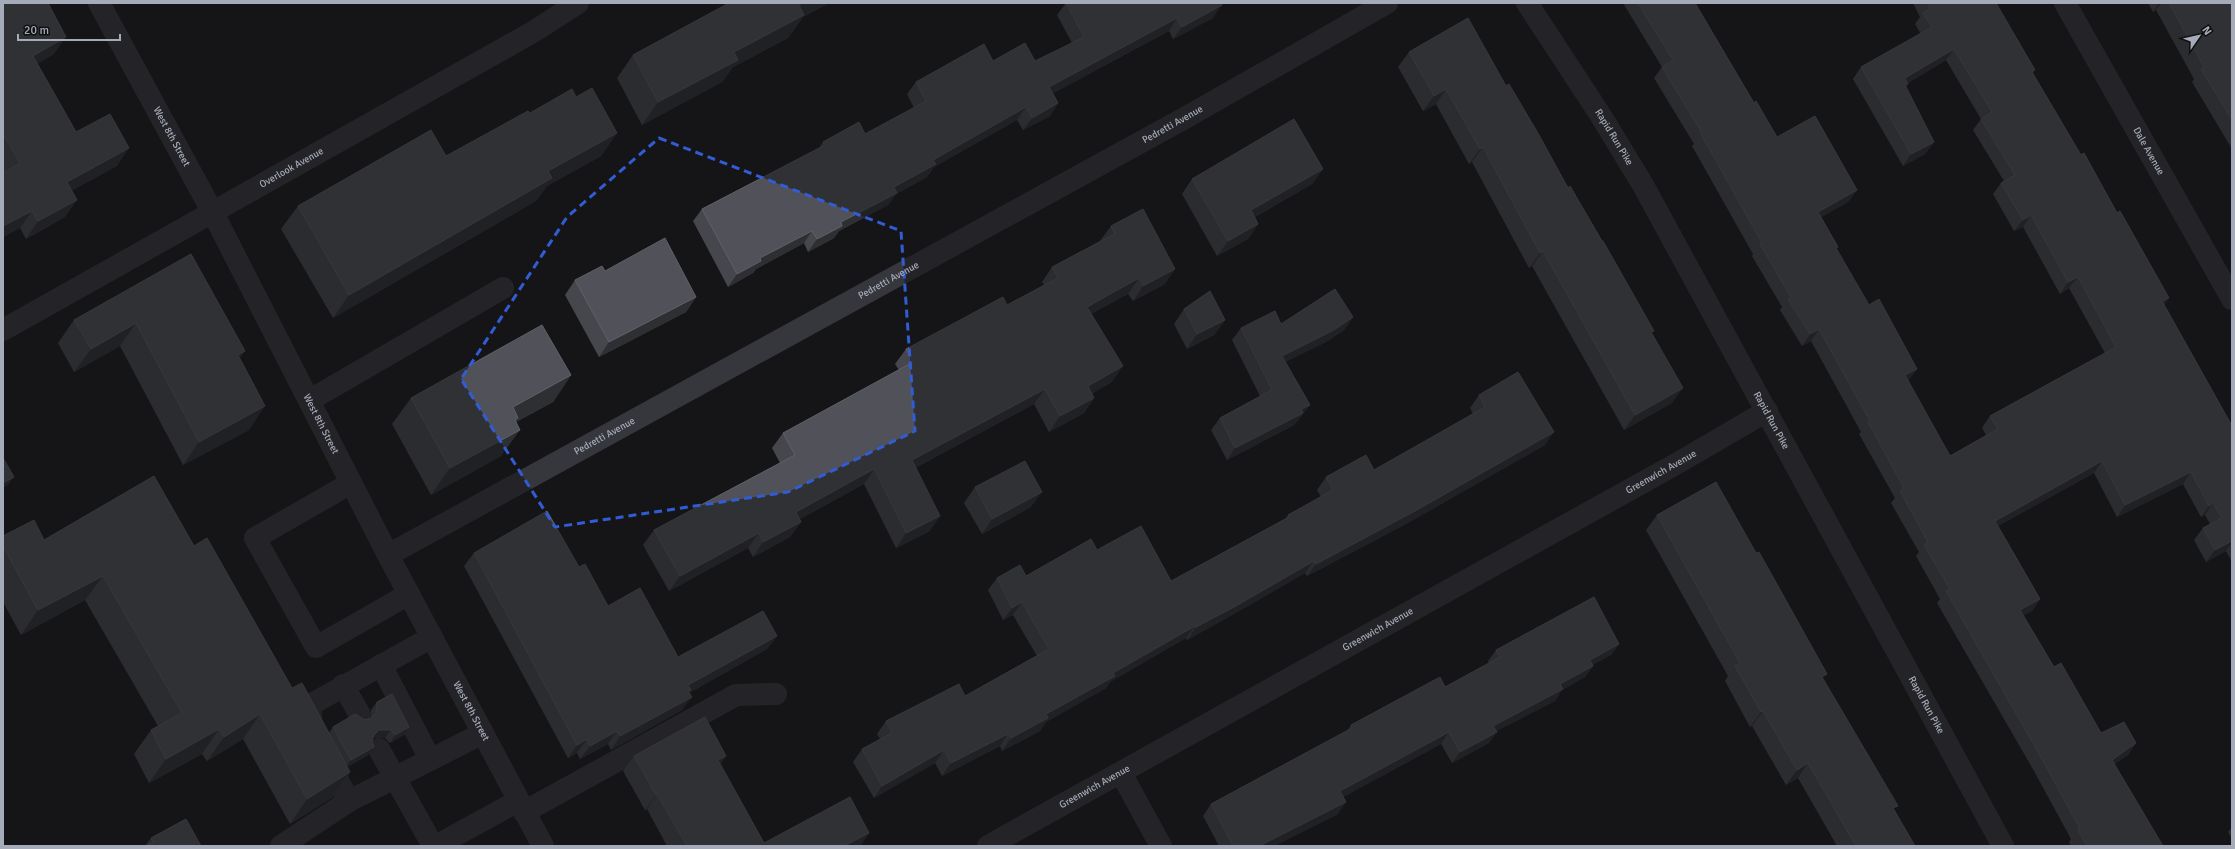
<svg xmlns="http://www.w3.org/2000/svg" width="2235" height="849" font-family="Signika,sans-serif">
<rect width="100%" height="100%" fill="#151517"/>
<g fill="none" stroke-linecap="round" stroke-linejoin="round">
<!-- minor -->
<g stroke="#36373d" stroke-width="22">
<path id="s1" d="M99,3L213,213L388,555L543,846"/>
<path id="s2" d="M1527,3L1601,116L1643,185L2003,846"/>
<path id="s3" d="M2065,3L2232,299"/>
<path id="s4" d="M3,330L533,32L578,3"/>
<polyline points="310,400 503,288"/>
<polyline points="351,483 255,538 316,647 409,594"/>
<path id="s5" d="M388,555L1183,119L1387,3"/>
<polyline points="381,665 430,759"/>
<polyline points="343,685 360,715"/>
<polyline points="312,731 310,705 432,637"/>
<polyline points="379,749 433,846"/>
<polyline points="327,760 349,801 483,733"/>
<polyline points="1121,773 1161,846"/>
<polyline points="524,812 736,695 776,694"/>
<polyline points="281,846 349,801"/>
<polyline points="436,846 518,801"/>
<path id="s6" d="M988,846L1676,464L1767,411"/>
</g>
</g>
<!-- wall -->
<g fill="#46474d">
<polygon points="3,3 54,54 37,64 76,132 117,166 72,190 65,217 26,239 20,228 3,237"/>
<polygon points="725,3 829,3 803,17 788,38 733,67 722,82 642,125 617,78 633,55 726,5"/>
<polygon points="1066,3 1213,18 1173,39 1169,31 1053,93 1058,103 1050,116 1023,130 1017,120 934,167 927,177 896,194 888,205 839,231 834,238 808,252 804,243 756,269 753,273 728,287 693,221 702,209 819,148 823,142 865,134 914,108 907,94 916,82 993,61 1035,61 1072,43 1057,15"/>
<polygon points="1623,3 1695,3 1754,103 1777,137 1857,190 1848,202 1821,217 1838,247 1836,249 1909,380 1908,381 1950,456 1986,435 1982,428 1990,416 2105,353 2069,288 2060,294 2023,227 2014,231 1993,194 2001,183 2004,181 1973,130 1981,119 1946,60 1908,83 1906,87 1934,142 1925,154 1903,166 1853,79 1861,67 1921,34 1915,24 1920,17 1913,3 1996,3 2033,74 2164,305 2232,426 2232,562 2226,551 2206,562 2194,540 2203,528 2210,524 2205,515 2201,517 2183,484 2117,517 2094,473 1998,526 2040,599 2032,611 2023,615 2054,667 2101,733 2136,743 2128,755 2114,764 2163,846 2071,846 2069,842 2071,839 2034,771 1937,603 1940,599 1916,556 1919,552 1891,503 1895,498 1859,434 1861,432 1811,341 1802,346 1780,310 1782,307 1752,256 1753,254 1692,146 1694,144 1654,78 1662,67"/>
<polygon points="2148,3 2232,3 2232,149 2192,82 2194,79 2156,10 2153,12"/>
<polygon points="1409,52 1506,86 1568,188 1652,334 1672,403 1624,430 1532,266 1529,268 1472,162 1469,164 1436,104 1423,111 1398,67"/>
<polygon points="576,97 617,133 601,156 547,186 536,201 333,318 281,229 298,206 446,156 530,113"/>
<polygon points="1323,169 1312,184 1255,217 1258,224 1248,239 1217,256 1182,194 1192,179"/>
<polygon points="1111,226 1165,284 1133,301 1128,294 1091,314 1112,382 1092,393 1094,398 1084,413 1049,432 1034,404 915,468 930,531 896,548 864,484 800,519 801,522 790,537 753,557 748,548 669,591 643,545 654,530 780,463 772,448 783,433 899,370 895,364 906,349 1007,305 1044,285 1042,282 1052,267 1100,241"/>
<polygon points="191,254 240,358 249,430 183,465 120,346 74,372 58,343 74,320"/>
<polygon points="575,280 696,297 686,312 599,357 565,295"/>
<polygon points="1184,309 1225,320 1214,335 1187,349 1174,324"/>
<polygon points="1353,317 1344,330 1326,342 1285,362 1310,405 1294,425 1227,460 1211,430 1220,418 1260,396 1232,340 1241,328"/>
<polygon points="571,375 553,402 516,422 501,456 431,495 392,424 411,398"/>
<polygon points="1479,395 1545,445 1406,524 1307,576 1305,573 1225,619 1187,640 1186,638 1110,682 1106,688 1046,722 1040,731 1002,751 1000,746 942,776 935,763 874,798 853,762 862,749 880,739 877,734 886,721 965,696 1037,656 1013,615 1003,620 988,590 997,578 1026,576 1097,550 1171,581 1285,519 1288,515 1321,497 1317,490 1326,477 1374,470 1473,414 1470,408"/>
<polygon points="975,487 1031,507 982,534 964,503"/>
<polygon points="1657,515 1823,679 1894,810 1915,846 1837,846 1798,778 1786,785 1752,726 1750,727 1725,681 1728,676 1646,530"/>
<polygon points="3,536 44,540 194,546 292,688 329,733 333,727 371,718 371,710 377,702 409,727 404,735 390,743 385,738 373,738 368,755 347,767 350,772 333,797 290,824 243,739 207,761 202,754 149,783 134,754 151,730 158,726 85,600 21,635 3,602"/>
<polygon points="474,553 579,567 608,606 678,657 777,636 767,649 689,693 682,710 611,750 608,744 580,759 577,753 568,758 464,566"/>
<polygon points="1619,644 1611,655 1592,665 1593,666 1585,677 1562,690 1555,701 1496,731 1489,743 1452,763 1441,744 1343,797 1338,814 1274,846 1219,846 1203,816 1211,804 1347,731 1351,725 1445,687 1489,663 1488,661 1496,650"/>
<polygon points="634,756 720,764 764,843 869,833 860,846 667,846 647,809 645,810 623,771"/>
<polygon points="2232,827 2232,839 2228,832"/>
<polygon points="151,838 201,846 145,846"/>
</g>
<!-- shaded-wall -->
<g fill="#2e2f33">
<polygon points="802,3 829,3 803,17 788,38 733,67 722,82 642,125 658,102 734,52 799,5"/>
<polygon points="2159,3 2161,3 2156,10 2153,12"/>
<polygon points="1222,5 1213,18 1173,39 1182,27"/>
<polygon points="1177,18 1169,31 1041,100 1049,87"/>
<polygon points="66,37 54,54 20,73 33,56"/>
<polygon points="1954,49 1946,60 1897,90 1905,78"/>
<polygon points="1446,89 1436,104 1423,111 1434,96"/>
<polygon points="1058,103 1050,116 1023,130 1032,118"/>
<polygon points="1026,107 1017,120 934,167 927,177 896,194 888,205 839,231 834,238 808,252 817,239 841,222 894,187 933,160"/>
<polygon points="617,133 601,156 547,186 536,201 333,318 349,295 548,171"/>
<polygon points="1934,142 1925,154 1903,166 1911,154"/>
<polygon points="1483,147 1472,162 1469,164 1480,149"/>
<polygon points="129,148 117,166 55,200 67,182"/>
<polygon points="1323,169 1312,184 1240,225 1251,210"/>
<polygon points="1857,190 1848,202 1810,224 1818,212"/>
<polygon points="77,200 65,217 26,239 38,221"/>
<polygon points="32,211 20,228 3,237 3,226"/>
<polygon points="2031,215 2023,227 2014,231 2023,220"/>
<polygon points="1258,224 1248,239 1217,256 1228,241"/>
<polygon points="812,231 804,243 756,269 753,273 728,287 737,274 760,258"/>
<polygon points="1543,251 1532,266 1529,268 1540,253"/>
<polygon points="1175,269 1165,284 1133,301 1143,286"/>
<polygon points="2078,277 2069,288 2060,294 2068,282"/>
<polygon points="1139,278 1128,294 1076,322 1087,307"/>
<polygon points="696,297 686,312 599,357 609,342"/>
<polygon points="2169,298 2161,310 2162,301"/>
<polygon points="1353,317 1344,330 1326,342 1273,368 1282,356"/>
<polygon points="1225,320 1214,335 1187,349 1197,334"/>
<polygon points="136,323 120,346 74,372 91,349"/>
<polygon points="1819,329 1811,341 1802,346 1810,334"/>
<polygon points="245,351 228,375 238,355"/>
<polygon points="1123,366 1112,382 1078,402 1088,386"/>
<polygon points="1917,369 1909,380 1897,387 1905,375"/>
<polygon points="571,375 553,402 515,422 520,430 501,456 431,495 450,468 513,407"/>
<polygon points="1683,388 1672,403 1624,430 1635,415"/>
<polygon points="1045,389 1034,404 901,475 912,460"/>
<polygon points="1094,398 1084,413 1049,432 1060,416"/>
<polygon points="1310,405 1294,425 1227,460 1235,448"/>
<polygon points="265,406 249,430 183,465 199,442"/>
<polygon points="1554,432 1545,445 1406,524 1307,576 1316,564"/>
<polygon points="2102,461 2094,473 1987,532 1995,521"/>
<polygon points="874,469 864,484 785,527 796,512"/>
<polygon points="2191,472 2183,484 2117,517 2125,505"/>
<polygon points="14,477 8,485 3,488 3,483"/>
<polygon points="1042,492 1031,507 982,534 992,519"/>
<polygon points="2213,503 2205,515 2201,517 2209,506"/>
<polygon points="940,516 930,531 896,548 906,533"/>
<polygon points="801,522 790,537 753,557 763,542"/>
<polygon points="759,533 748,548 669,591 680,576"/>
<polygon points="2232,541 2232,543 2226,551 2206,562 2215,550"/>
<polygon points="1314,561 1305,573 1225,619 1187,640 1196,627"/>
<polygon points="103,576 85,600 21,635 38,610"/>
<polygon points="2040,599 2032,611 2012,622 2020,610"/>
<polygon points="1022,602 1013,615 1003,620 1012,608"/>
<polygon points="1195,626 1186,638 1110,682 1106,688 1046,722 1040,731 1002,751 1011,738 1046,714 1113,673"/>
<polygon points="777,636 767,649 689,693 692,697 682,710 611,750 620,736 688,685"/>
<polygon points="1619,644 1611,655 1582,671 1590,660"/>
<polygon points="1593,666 1585,677 1562,690 1555,701 1485,737 1493,726 1560,684"/>
<polygon points="1763,711 1752,726 1750,727 1761,712"/>
<polygon points="260,714 243,739 207,761 224,737"/>
<polygon points="409,727 404,735 390,743 395,735"/>
<polygon points="219,729 202,754 149,783 166,759"/>
<polygon points="379,730 391,730 385,738 373,738 368,743 374,735"/>
<polygon points="617,731 608,744 580,759 590,746"/>
<polygon points="1449,732 1441,744 1332,803 1340,791"/>
<polygon points="1497,732 1489,743 1452,763 1460,752"/>
<polygon points="1008,734 1000,746 942,776 951,763"/>
<polygon points="587,739 577,753 568,758 577,745"/>
<polygon points="2136,743 2128,755 2103,772 2112,760"/>
<polygon points="374,747 368,755 345,768 351,760"/>
<polygon points="944,750 935,763 874,798 882,786"/>
<polygon points="726,756 716,771 718,760"/>
<polygon points="1808,763 1798,778 1786,785 1797,770"/>
<polygon points="350,772 333,797 290,824 307,799"/>
<polygon points="657,794 647,809 645,810 656,795"/>
<polygon points="1346,802 1338,814 1274,846 1259,846"/>
<polygon points="869,833 860,846 844,846"/>
</g>
<!-- building -->
<g fill="#515259" stroke="#5e6068">
<polygon points="3,3 48,3 66,37 33,56 76,132 110,114 129,148 67,182 77,200 38,221 32,211 3,226 3,173 20,163 3,134"/>
<polygon points="729,3 802,3 799,5 804,15 734,52 738,60 658,102 633,55"/>
<polygon points="1066,3 1221,3 1222,5 1182,27 1177,18 1049,87 1058,103 1032,118 1026,107 933,160 936,164 894,187 897,193 841,222 842,226 817,239 812,231 760,258 761,261 737,274 702,209 825,145 823,142 859,122 865,134 926,101 916,82 984,44 993,61 1025,43 1035,61 1084,37"/>
<polygon points="1638,3 1695,3 1754,103 1756,101 1777,137 1815,116 1857,190 1818,212 1838,247 1836,248 1869,305 1879,299 1917,369 1905,375 1950,456 1998,429 1990,416 2116,347 2078,277 2068,282 2031,215 2023,220 2001,183 2015,175 1981,119 1992,112 1954,49 1905,78 1908,84 1905,85 1934,142 1911,154 1861,67 1932,27 1923,13 1930,8 1927,3 1996,3 2035,70 2032,72 2081,155 2084,153 2117,213 2120,211 2169,298 2162,301 2232,426 2232,541 2215,550 2203,528 2222,518 2213,503 2209,506 2191,472 2125,505 2102,461 1995,521 2040,599 2020,610 2054,667 2061,663 2101,733 2124,722 2136,743 2112,760 2163,846 2087,846 2078,830 2080,829 2042,759 1946,591 1950,589 1924,545 1928,542 1900,491 1904,488 1868,422 1870,421 1819,329 1810,334 1788,299 1791,297 1760,244 1762,243 1701,134 1702,133 1662,67 1673,60"/>
<polygon points="2169,3 2232,3 2232,120 2201,69 2204,67"/>
<polygon points="1468,18 1506,86 1509,84 1539,135 1568,188 1570,186 1602,241 1603,241 1654,331 1651,332 1683,388 1635,415 1543,251 1540,253 1483,147 1480,149 1446,89 1434,96 1409,52"/>
<polygon points="592,88 617,133 548,171 552,178 349,295 298,206 431,130 446,156 528,111 530,113 572,89 576,97"/>
<polygon points="1294,119 1323,169 1251,210 1258,224 1228,241 1192,179"/>
<polygon points="1143,209 1175,269 1143,286 1139,278 1087,307 1123,366 1088,386 1094,398 1060,416 1045,389 912,460 940,516 906,533 874,469 796,512 801,522 763,542 759,533 680,576 654,530 795,455 783,433 913,362 906,349 1003,297 1007,305 1058,278 1052,267 1115,234 1111,226"/>
<polygon points="665,238 696,297 609,342 575,280 602,266 605,271"/>
<polygon points="191,254 245,351 238,355 265,406 199,442 136,323 91,349 74,320"/>
<polygon points="1335,289 1353,317 1334,330 1282,356 1310,405 1301,409 1303,413 1235,448 1220,418 1272,390 1241,328 1275,311 1281,324"/>
<polygon points="1210,291 1225,320 1197,334 1184,309"/>
<polygon points="542,325 571,375 513,407 518,418 515,420 520,430 450,468 411,398"/>
<polygon points="1518,372 1554,432 1415,511 1316,564 1314,561 1234,607 1196,627 1195,626 1113,673 1115,676 1046,714 1048,718 1011,738 1008,734 951,763 944,750 882,786 862,749 892,733 886,721 959,684 965,696 1049,649 1022,602 1012,608 997,578 1020,565 1026,576 1091,539 1097,550 1141,526 1171,581 1289,517 1288,515 1333,490 1326,477 1366,455 1374,470 1485,407 1479,395"/>
<polygon points="3,458 14,477 3,483"/>
<polygon points="1025,461 1042,492 992,519 975,487"/>
<polygon points="154,476 194,546 207,538 292,688 302,683 350,772 307,799 260,714 224,737 219,729 166,759 151,730 182,713 103,576 38,610 3,546 3,536 34,520 44,540"/>
<polygon points="1716,482 1756,553 1759,552 1827,674 1822,677 1898,806 1893,808 1915,846 1856,846 1808,763 1797,770 1763,711 1761,712 1735,666 1740,663 1657,515"/>
<polygon points="547,511 579,567 585,564 608,606 640,588 678,657 763,611 777,636 688,685 691,690 688,691 692,697 620,736 617,731 590,746 587,739 577,745 474,553"/>
<polygon points="1594,597 1619,644 1590,660 1593,666 1560,684 1563,689 1493,726 1497,732 1460,752 1449,732 1340,791 1346,802 1259,846 1233,846 1211,804 1352,728 1351,725 1440,677 1445,687 1500,657 1496,650"/>
<polygon points="392,694 409,727 395,735 391,730 379,730 374,735 372,741 374,747 351,760 333,727 355,714 365,720 371,718 376,713 377,702"/>
<polygon points="705,717 726,756 718,760 764,843 850,797 869,833 844,846 687,846 657,794 656,795 634,756"/>
<polygon points="186,819 201,846 147,846 153,842 151,838"/>
</g>
<!-- marked area -->
<path d="M0 0H2235V849H0ZM659,138L901,231L915,431L788,492L555,527L461,379L567,217Z" fill="#151517" fill-opacity=".55" fill-rule="evenodd"/>
<path fill="none" stroke="#325cd3" stroke-width="3" stroke-dasharray="8 5" stroke-linejoin="round" d="M659,138L901,231L915,431L788,492L555,527L461,379L567,217Z"/>
<g text-anchor="middle" dominant-baseline="central" stroke-width="4" stroke-linejoin="round" paint-order="stroke">
<!-- street labels -->
<g font-size="10" fill="#a6abb9" stroke="#101012">
<text stroke="none"><textPath href="#s5" startOffset="895">Pedretti Avenue</textPath></text>
<text stroke="none"><textPath href="#s1" startOffset="152">West 8th Street</textPath></text>
<text stroke="none"><textPath href="#s2" startOffset="160">Rapid Run Pike</textPath></text>
<text stroke="none"><textPath href="#s3" startOffset="170">Dale Avenue</textPath></text>
<text stroke="none"><textPath href="#s4" startOffset="331">Overlook Avenue</textPath></text>
<text stroke="none"><textPath href="#s5" startOffset="571">Pedretti Avenue</textPath></text>
<text stroke="none"><textPath href="#s2" startOffset="484">Rapid Run Pike</textPath></text>
<text stroke="none"><textPath href="#s1" startOffset="476">West 8th Street</textPath></text>
<text stroke="none"><textPath href="#s5" startOffset="247">Pedretti Avenue</textPath></text>
<text stroke="none"><textPath href="#s6" startOffset="770">Greenwich Avenue</textPath></text>
<text stroke="none"><textPath href="#s6" startOffset="446">Greenwich Avenue</textPath></text>
<text stroke="none"><textPath href="#s2" startOffset="808">Rapid Run Pike</textPath></text>
<text stroke="none"><textPath href="#s1" startOffset="800">West 8th Street</textPath></text>
<text stroke="none"><textPath href="#s6" startOffset="122">Greenwich Avenue</textPath></text>
</g>
</g>
<!-- border -->
<rect width="2235" height="849" fill="none" stroke="#a6abb9" stroke-width="8"/>
<!-- north arrow -->
<g transform="translate(2199 36) rotate(56)" stroke="#101012" stroke-width="3" paint-order="stroke">
<path d="M0-3L7 15L0 10L-7 15Z" fill="#a6abb9"/>
<text y="-6" font-size="11" font-weight="bold" text-anchor="middle" fill="#a6abb9">N</text>
</g>
<!-- scale -->
<path d="M18 34v6h102v-6" fill="none" stroke="#a6abb9" stroke-width="2"/>
<text x="24" y="34" font-size="12" fill="#a6abb9" stroke="#101012" stroke-width="3" paint-order="stroke">20 m</text>
</svg>
